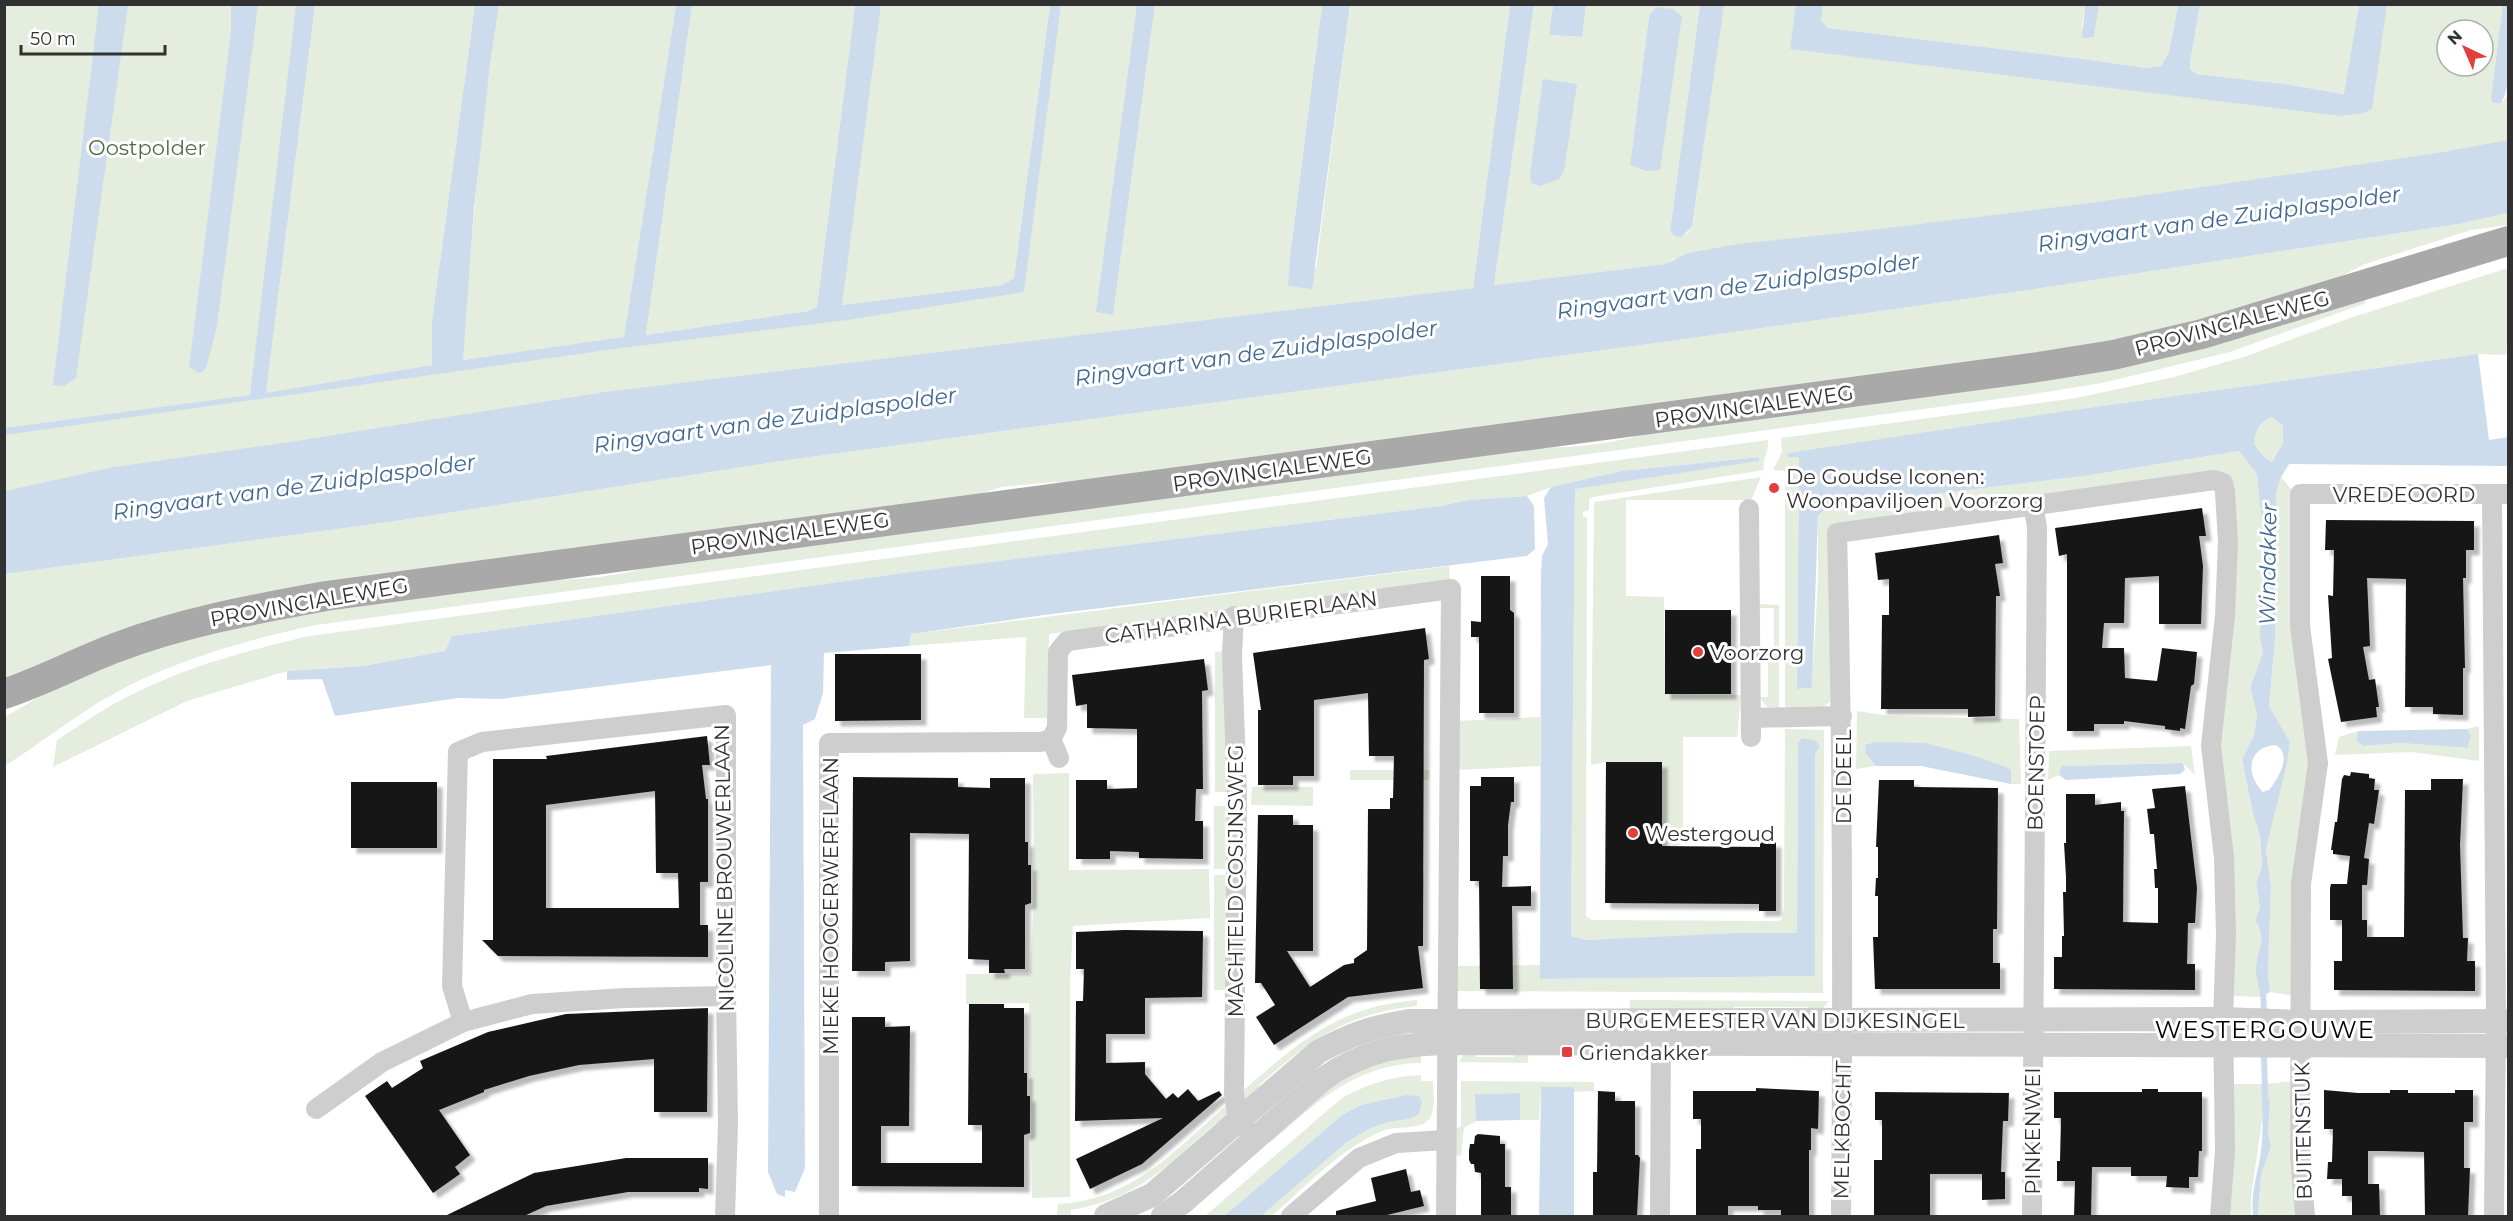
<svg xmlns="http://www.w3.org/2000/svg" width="2513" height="1221" font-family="Montserrat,sans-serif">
<defs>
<filter id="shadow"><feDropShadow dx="5.5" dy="5.5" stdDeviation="1.5" flood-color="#0004"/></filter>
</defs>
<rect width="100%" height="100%" fill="#fff"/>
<!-- green -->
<g fill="#e5eddf" fill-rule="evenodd">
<polygon points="4,5 307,5 266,393 315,5 475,5 432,320 433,365 285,391 1023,292 1061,5 1150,5 1113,315 1155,5 1322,5 1290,256 1289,286 1316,268 1350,5 1510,5 1473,288 1107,332 5,499"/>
<path d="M499,5H676L624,338L462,360C472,241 480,122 499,5Z"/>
<polygon points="692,5 855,5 817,307 808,311 646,335"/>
<polygon points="881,5 1050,5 1014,278 1002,285 841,305"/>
<path d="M1534,5H1553L1549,35L1582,37L1586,5H1700L1670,231L1686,234L1692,227L1694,215L1723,5H1813L1809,37L2360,106L2375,5H2506L2493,103H2501L2506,98L2508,77V140L2487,145L2485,156L1673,259L1665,264L1494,285ZM1656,7L1646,171L1630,165L1649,16ZM2447,30H2483V66H2447Z"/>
<polygon points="1823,5 2085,5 2082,25 2094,37 2099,5 2178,5 2169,52 2161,66 2146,68 2084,59 1828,28 1821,20"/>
<polygon points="2200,5 2359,5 2345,94 2285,84 2197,74 2190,69 2190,63"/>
<polygon points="2508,213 2508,225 2471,230 2365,264 2326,284 2208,321 2062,351 1093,484 1053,482 1001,487 962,500 317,586 5,684 5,574 396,521 788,460 1671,341 2035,289 2458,224"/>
<path d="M2508,268V335L2506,355L2478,354L2080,409L1788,457H1799L1797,689L1812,688L1818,580V515L1827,507L2084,476L2239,451L2257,474L2266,569L2260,595V638L2263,652L2250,688L2257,714L2254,735L2242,759L2253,814L2260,836L2262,867L2256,882L2260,908L2255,920C2268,944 2257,945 2256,967C2255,976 2259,988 2261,997L2234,996L2235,909L2215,743L2231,483L1833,526L1830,702L1822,708H1785V471L1773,470L1782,452L1781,438L2076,398L2170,378L2247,356L2350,318Z"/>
<path d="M2363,298L2366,303L2230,352L2102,383L2028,395L316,625C254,638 190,656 132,684C87,706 47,739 5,766V717C42,695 82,671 123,657C252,612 395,600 530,580C579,580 620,578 667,561L1518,447C1573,449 1610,445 1663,429Z"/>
<path d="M2273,417L2283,426V443L2272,462L2263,456L2253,444C2256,430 2258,423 2273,417Z"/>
<path d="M1768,440C1769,452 1762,459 1764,470L1593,497L1589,499V510L1583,512V517H1587L1586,916L1592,920L1778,921L1782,919L1784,908L1785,729L1824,730L1823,993L1457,991V966L1540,965L1541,979L1815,976V755L1820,746L1815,740L1803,738L1798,742L1797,933L1587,940L1571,936L1575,488L1759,461L1758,457L1621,471L1551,487L1527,496L1468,500L1440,506L910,572L452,636L445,651L363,666L287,671L187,701L53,767L57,740C83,723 109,705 137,692C191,665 250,650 309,636Z"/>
<polygon points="1761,477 1751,500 1626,500 1626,596 1664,597 1665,694 1741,695 1737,737 1683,737 1683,832 1679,846 1662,846 1662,762 1606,762 1591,765 1594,505 1595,502"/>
<polygon points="2281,477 2296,495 2313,767 2294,996 2270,992 2268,972 2271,886 2266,850 2290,742 2269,706 2275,640 2276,493"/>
<polygon points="1449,566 1450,583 1049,634 1047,718 1024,718 1026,637 909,646 911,634"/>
<polygon points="1760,604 1779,605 1779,708 1767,707 1759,697 1768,697 1768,659 1774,659 1774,608 1759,608"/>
<polygon points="1230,650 1229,792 1215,792 1215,652"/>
<polygon points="1857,711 1890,716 2019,719 2021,784 2011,784 2010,768 1866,754 1876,766 1856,769"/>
<polygon points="1540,717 1540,766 1457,770 1457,721"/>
<polygon points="2479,726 2479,761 2411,752 2335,755 2339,737 2358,731 2356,740 2363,746 2400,743 2468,748 2471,735 2466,729"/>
<polygon points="2191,746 2195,775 2183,763 2061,766 2059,775 2048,780 2049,751"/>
<polygon points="1350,770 1430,770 1429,780 1350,780"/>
<polygon points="1069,773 1069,870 1209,869 1210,918 1073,926 1070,981 1070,1197 1032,1198 1029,1003 966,1004 966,974 1030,974 1034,896 1033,774"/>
<polygon points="1252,787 1313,787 1313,806 1251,805"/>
<rect x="1214" y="806" width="15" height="63"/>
<rect x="1214" y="875" width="15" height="115"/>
<path d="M1417,1000V1006C1344,1014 1312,1039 1259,1085L1263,1092L1247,1102L1239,1094C1297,1044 1337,1006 1417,1000Z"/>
<polygon points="1630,1000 1829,1001 1819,1012 1808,1015 1807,1007 1734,1007 1734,1014 1630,1014"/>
<path d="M1421,1049V1063C1355,1064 1317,1102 1271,1142H1265L1329,1081Z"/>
<polygon points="1476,1049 1476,1057 1514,1057 1514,1049 1528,1049 1528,1063 1459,1062 1464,1054"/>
<path d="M1421,1075V1081H1433C1433,1091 1436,1109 1430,1118C1422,1131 1395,1125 1382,1131C1339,1150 1306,1186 1272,1216H1261L1347,1142L1369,1129L1388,1122L1410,1119L1405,1095L1361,1105L1342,1115L1224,1216H1205L1342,1098C1367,1084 1392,1076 1421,1075Z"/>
<polygon points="1461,1081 1594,1082 1594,1091 1574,1092 1574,1087 1541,1087 1539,1120 1520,1120 1519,1093 1476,1094 1476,1121 1464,1128 1461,1156 1455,1155 1455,1128 1461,1127"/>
<polygon points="2293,1081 2298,1216 2258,1216 2261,1175 2271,1146 2268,1131 2270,1104 2266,1084"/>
<polygon points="2231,1084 2261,1084 2263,1114 2251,1196 2251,1216 2226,1216"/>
<path d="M1228,1104L1227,1118L1221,1129L1216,1123C1166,1166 1140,1198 1071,1210V1216H1057L1058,1204C1133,1200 1175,1150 1228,1104Z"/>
</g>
<!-- water -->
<g fill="#cddcec" fill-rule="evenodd">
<polygon points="99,5 128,5 76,378 64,386 53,385"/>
<polygon points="231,5 258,5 217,326 207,365 203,372 198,373 189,367 231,31"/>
<polygon points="296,5 315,5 266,393 432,365 432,320 475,5 499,5 490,65 474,209 463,360 624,337 676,5 692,5 646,335 808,311 817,307 855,5 881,5 842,305 1002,285 1014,278 1050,5 1061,5 1024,292 847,320 622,348 5,435 5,428 250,395"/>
<polygon points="1137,5 1155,5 1113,315 1096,312"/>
<polygon points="1322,5 1350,5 1312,289 1288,286 1290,256"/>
<polygon points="1510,5 1534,5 1494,285 1665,264 1688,253 1738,244 1871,230 2098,202 2438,153 2508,140 2508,213 2458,224 2035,289 1671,341 788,460 396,521 5,574 5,491 114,467 290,442 605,392 1473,288"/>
<polygon points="1553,5 1586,5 1582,37 1549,35"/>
<polygon points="1700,5 1724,5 1692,227 1681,237 1675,236 1670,231"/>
<polygon points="1796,5 1823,5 1821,20 1828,28 2084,59 2146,68 2161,66 2169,52 2178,5 2200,5 2190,63 2190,69 2197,74 2285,84 2344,94 2359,5 2387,5 2372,109 2364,113 2341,116 1790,49"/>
<polygon points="2085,5 2099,5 2094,37 2082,38"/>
<path d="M2503,5H2508C2509,27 2513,87 2501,103H2493L2491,99Z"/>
<polygon points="1656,7 1673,9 1682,16 1660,170 1646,171 1630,165 1649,16"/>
<polygon points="1543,79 1577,84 1564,171 1559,179 1540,186 1531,183 1530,174"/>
<path d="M2478,354L2489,440L2508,437V466L2289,464L2281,477L2276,493L2275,640L2269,706L2290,742L2287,762L2266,850L2271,886L2268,972L2270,992L2261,997C2259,988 2255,976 2256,967C2257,945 2268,943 2255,920L2260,908L2256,882L2262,867L2260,836L2253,814L2242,759L2254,735L2257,714L2250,688L2263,652L2260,638V595L2266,569L2257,474L2239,451L2084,476L1827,507L1818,516L1812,688L1797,689L1799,457H1788V453L2080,409ZM2272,417L2283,426V443L2272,462L2263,456L2254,444C2256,430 2258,423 2272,417ZM2276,745C2293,756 2278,778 2269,790L2263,792C2245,774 2247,747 2276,745Z"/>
<polygon points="1759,457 1759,461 1575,489 1571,936 1587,940 1739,933 1797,933 1798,742 1803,738 1815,740 1820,746 1815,755 1815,976 1540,979 1541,572 1542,556 1548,544 1544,498 1551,487 1621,471"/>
<polygon points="1527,496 1534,506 1535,549 1527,556 1044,615 911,634 909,646 824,653 823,693 815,719 803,725 805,1168 795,1192 785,1190 785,1197 777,1194 768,1172 771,665 500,699 458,698 335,716 322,679 287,680 287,671 363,666 445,651 452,636 910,572 1440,506 1468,500"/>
<polygon points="2466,729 2471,735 2468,748 2400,743 2363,746 2356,740 2358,731"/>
<polygon points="1875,742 1925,743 1975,756 2011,769 2011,784 1921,766 1876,766 1866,754 1865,745"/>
<polygon points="2183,763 2185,770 2180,774 2066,780 2059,775 2061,766"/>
<path d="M2261,1084H2266L2270,1104L2268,1131L2271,1146L2261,1175L2258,1216H2253C2250,1193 2258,1174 2261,1151C2264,1129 2262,1106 2261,1084Z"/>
<polygon points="1541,1087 1574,1087 1574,1216 1539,1216"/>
<polygon points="1520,1093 1520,1120 1476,1121 1475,1094"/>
<polygon points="1405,1095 1419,1096 1422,1102 1419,1114 1410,1119 1388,1122 1369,1129 1347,1142 1261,1216 1224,1216 1342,1115 1361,1105"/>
</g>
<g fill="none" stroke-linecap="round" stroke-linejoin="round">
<!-- stream -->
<g stroke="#cddcec" stroke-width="6">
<polyline points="2263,991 2264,1011"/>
<polyline points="2264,1055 2265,1091"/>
</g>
</g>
<!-- building -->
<g fill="#181818" fill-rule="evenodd" filter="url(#shadow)">
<polygon points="2202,508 2206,536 2199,536 2203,566 2201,624 2159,624 2159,576 2125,578 2124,623 2104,623 2102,648 2124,648 2125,678 2157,681 2162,648 2197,652 2194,684 2191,686 2185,729 2180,728 2180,731 2165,729 2165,726 2124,721 2124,724 2094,724 2094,731 2067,731 2067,554 2059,556 2055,528"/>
<polygon points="2326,520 2474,521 2474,550 2466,550 2466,578 2463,578 2465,668 2463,668 2463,715 2433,714 2433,707 2405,707 2406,579 2367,578 2370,646 2363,647 2369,680 2375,679 2379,707 2376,707 2377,717 2341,722 2328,659 2332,658 2328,595 2333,596 2334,550 2325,550"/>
<polygon points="1999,535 2003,563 1995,564 2000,596 1996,596 1995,716 1968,717 1968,709 1881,709 1882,615 1889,615 1889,579 1878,580 1875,553"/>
<polygon points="1481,576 1510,576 1510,610 1514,613 1514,713 1479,713 1479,637 1471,637 1471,621 1481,622"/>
<rect x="1665" y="610" width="66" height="84"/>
<polygon points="1425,628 1429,659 1424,660 1423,946 1418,946 1423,988 1348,997 1274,1045 1256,1017 1275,1005 1261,983 1255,983 1258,815 1293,815 1293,825 1313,825 1313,951 1287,951 1310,987 1344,965 1354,963 1354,959 1367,950 1368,809 1390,809 1390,798 1393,798 1394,756 1369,756 1368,693 1314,700 1314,776 1293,776 1293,785 1258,785 1258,710 1261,710 1253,653"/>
<polygon points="835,654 921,654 921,720 835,721"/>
<polygon points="1204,659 1208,690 1202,691 1203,789 1196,789 1195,821 1203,821 1203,859 1139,858 1139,852 1110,851 1110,859 1076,859 1076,780 1107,780 1107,789 1137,788 1137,729 1087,728 1087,704 1076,706 1072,675"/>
<path d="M707,736L710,765H702L706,799H708V882H700V925H708V957L498,956L482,940H493V759H547L546,756ZM655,791L656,873H678L679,908H546V805Z"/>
<polygon points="1606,762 1662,762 1662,846 1760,847 1760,842 1776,842 1776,911 1759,911 1759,904 1605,903"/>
<polygon points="2351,772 2369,774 2369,778 2375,779 2374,790 2379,790 2374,824 2369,823 2364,858 2369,859 2367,885 2362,885 2362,920 2367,920 2367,937 2404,937 2405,790 2431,790 2431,779 2463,779 2460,845 2463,938 2468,938 2467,961 2475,961 2475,991 2334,990 2334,961 2342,961 2342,920 2330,920 2330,888 2331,884 2347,884 2350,856 2333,854 2333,850 2331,850 2335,822 2337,822 2342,779 2344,775 2350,776"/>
<polygon points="853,777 958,778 958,787 990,788 990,778 1025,778 1025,842 1028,842 1028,865 1031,865 1031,903 1025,905 1025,969 1004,969 1005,973 989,973 989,960 968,959 969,834 910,833 910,961 885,962 885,971 852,971"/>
<polygon points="1481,777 1514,777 1514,802 1511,802 1508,825 1508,856 1503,856 1502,887 1531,886 1531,906 1512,906 1513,989 1480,989 1479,881 1470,881 1470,786 1481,786"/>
<polygon points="1879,780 1914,780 1914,787 1998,788 1997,929 1993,929 1993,963 2000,963 2000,989 1875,989 1873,937 1878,937 1878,896 1875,896 1876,878 1878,878 1878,847 1876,847"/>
<rect x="351" y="782" width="86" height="66"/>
<polygon points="2185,786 2197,888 2195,923 2188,923 2187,964 2195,964 2195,990 2054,989 2054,957 2062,957 2062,936 2064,936 2063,892 2066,892 2066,877 2064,843 2066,843 2066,794 2095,794 2095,805 2121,802 2121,811 2124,811 2123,922 2158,923 2158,888 2155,888 2154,869 2157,869 2154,834 2150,834 2147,809 2155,808 2152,789"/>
<polygon points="1124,930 1203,931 1202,997 1145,998 1145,1034 1106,1034 1106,1063 1145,1062 1145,1074 1166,1099 1173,1093 1178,1098 1188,1089 1198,1101 1219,1091 1222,1095 1142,1164 1090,1189 1076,1159 1163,1118 1075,1121 1076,1001 1083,1001 1084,969 1076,969 1076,932"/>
<polygon points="969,1004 1004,1004 1004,1008 1024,1008 1024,1073 1027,1073 1027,1096 1030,1096 1030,1133 1024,1135 1024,1187 852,1186 852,1017 885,1017 885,1027 910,1026 909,1126 881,1126 881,1163 982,1163 982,1125 968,1125"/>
<polygon points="708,1008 707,1112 654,1112 654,1059 579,1065 529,1076 484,1090 484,1092 439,1110 470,1155 455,1167 460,1174 433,1193 365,1096 387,1081 392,1088 423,1068 420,1061 488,1032 566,1014"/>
<polygon points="1756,1088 1819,1091 1818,1129 1811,1128 1811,1150 1809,1150 1809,1216 1781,1216 1781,1210 1758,1210 1758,1206 1728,1206 1728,1216 1696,1216 1696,1149 1701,1149 1701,1119 1693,1119 1693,1091 1756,1091"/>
<polygon points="2142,1089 2158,1089 2158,1092 2202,1092 2202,1151 2199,1151 2198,1177 2189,1177 2189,1188 2166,1187 2167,1176 2131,1176 2131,1167 2092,1167 2091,1216 2074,1216 2075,1181 2057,1181 2057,1161 2060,1161 2061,1118 2054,1118 2054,1092 2142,1092"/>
<polygon points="2324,1090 2358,1093 2390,1093 2390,1090 2408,1090 2408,1093 2455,1093 2455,1090 2473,1090 2473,1122 2464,1122 2464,1168 2470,1168 2468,1216 2425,1216 2424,1152 2383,1151 2368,1151 2368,1184 2379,1184 2380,1216 2352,1216 2352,1196 2342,1196 2342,1179 2327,1179 2328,1162 2332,1162 2333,1129 2324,1129"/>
<polygon points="1598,1091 1615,1092 1615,1101 1635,1101 1635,1155 1638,1155 1640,1158 1637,1216 1593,1216 1593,1172 1597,1172"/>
<polygon points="1875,1092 2009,1093 2008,1121 2003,1121 2001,1172 2005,1172 2005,1199 1982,1200 1982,1174 1930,1174 1930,1216 1874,1216 1874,1160 1882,1160 1882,1120 1875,1120"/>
<polygon points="1478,1134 1500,1136 1500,1144 1505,1144 1505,1187 1511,1187 1511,1216 1481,1216 1481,1173 1475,1172 1474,1164 1471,1164 1469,1160 1469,1151 1470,1144 1474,1144 1475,1136"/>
<polygon points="626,1158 708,1158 708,1189 699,1188 699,1192 628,1192 546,1206 524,1216 445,1216 534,1173"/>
<polygon points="1406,1169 1411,1192 1420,1190 1424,1206 1383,1216 1336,1216 1336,1211 1376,1201 1371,1178"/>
</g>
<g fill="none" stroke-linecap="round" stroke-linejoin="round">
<!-- minor -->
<g stroke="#cecece" stroke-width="20">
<polyline points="2492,494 2496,1021 2494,1216"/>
<polyline points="1749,509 1751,737"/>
<polyline points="1234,616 1232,654 1237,795 1234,1094 1238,1120 1255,1139"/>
<polyline points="1751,718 1842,716"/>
<polyline points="1051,739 1059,758"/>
<polyline points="463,1022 452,986 458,752 482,742 726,715 726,996 728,1124 725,1216"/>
<polyline points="316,1109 382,1062 463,1022 532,1004 625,998 726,996"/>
<polyline points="829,1216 829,743 1041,742 1051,739 1057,728 1058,652 1067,641 1451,589 1446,1216"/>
<polyline points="1291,1216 1359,1158 1396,1143 1446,1140"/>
<polyline points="1660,1216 1661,1031"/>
<path d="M1841,1216C1843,988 1843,761 1837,533L2214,480L2223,483L2225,492L2228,542L2225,616L2211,745L2224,858L2226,935L2223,1019L2225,1151L2220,1216"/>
<polyline points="2032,1216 2037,527 2033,505"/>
<polyline points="2305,1216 2300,1155 2301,884 2318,763 2300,626 2300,494 2508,494"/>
</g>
<!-- tertiary -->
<g stroke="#cecece" stroke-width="24">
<path d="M1106,1216L1152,1195L1318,1052C1351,1034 1372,1027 1409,1021L2223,1019L2302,1022L2508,1021"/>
<path d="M1163,1216L1183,1202L1323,1079C1364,1050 1400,1044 1449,1043L2508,1046"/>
</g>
<!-- primary -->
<path stroke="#a9a9a9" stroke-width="30" d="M4,694C43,681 78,662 115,648C183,622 255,609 326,596L2038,367L2113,355L2202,334L2508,241"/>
</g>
<!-- markers -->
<g fill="#e1403a" stroke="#fff" stroke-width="2">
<circle cx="1774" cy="488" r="6"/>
<circle cx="1698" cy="652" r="6"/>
<circle cx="1633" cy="833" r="6"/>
<rect x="1561" y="1046" width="12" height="12" rx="3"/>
</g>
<g text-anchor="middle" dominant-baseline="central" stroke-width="6" stroke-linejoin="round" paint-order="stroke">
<!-- park labels -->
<g font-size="21" fill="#4f6c3f" stroke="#fff">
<text x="147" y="147">Oostpolder</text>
</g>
<!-- street labels -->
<g font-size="21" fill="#313131" stroke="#fff">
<text transform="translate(2232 323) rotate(-15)">PROVINCIALEWEG</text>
<text transform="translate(1754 406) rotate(-8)">PROVINCIALEWEG</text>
<text transform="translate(1272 470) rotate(-8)">PROVINCIALEWEG</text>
<text x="2404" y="494">VREDEOORD</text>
<text transform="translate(790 533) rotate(-8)">PROVINCIALEWEG</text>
<text transform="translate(309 602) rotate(-10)">PROVINCIALEWEG</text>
<text transform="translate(1241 617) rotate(-8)">CATHARINA BURIERLAAN</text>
<text transform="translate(2036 763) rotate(-89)">BOENSTOEP</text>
<text transform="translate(1843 777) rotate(-90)">DE DEEL</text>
<text transform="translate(724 868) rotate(-91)">NICOLINE BROUWERLAAN</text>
<text transform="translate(1235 881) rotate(-90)">MACHTELD COSIJNSWEG</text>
<text transform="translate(830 906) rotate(-90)">MIEKE HOOGERWERFLAAN</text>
<text x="1775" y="1020">BURGEMEESTER VAN DIJKESINGEL</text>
<text transform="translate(1842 1130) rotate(-89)">MELKBOCHT</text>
<text transform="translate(2032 1131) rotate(-90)">PINKENWEI</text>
<text transform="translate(2303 1131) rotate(-91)">BUITENSTUK</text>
</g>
<!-- poi labels -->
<g font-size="21" fill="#313131" stroke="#fff" text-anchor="start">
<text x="1786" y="476">De Goudse Iconen:<tspan x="1786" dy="24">Woonpaviljoen Voorzorg</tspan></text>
<text x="1710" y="652">Voorzorg</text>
<text x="1645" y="833">Westergoud</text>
<text x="1579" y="1052">Griendakker</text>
</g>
<!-- water labels -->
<g font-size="22" font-style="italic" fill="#406992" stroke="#fff">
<text transform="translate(2219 219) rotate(-8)">Ringvaart van de Zuidplaspolder</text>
<text transform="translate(1738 286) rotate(-8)">Ringvaart van de Zuidplaspolder</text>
<text transform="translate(1256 353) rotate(-8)">Ringvaart van de Zuidplaspolder</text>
<text transform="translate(775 420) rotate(-8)">Ringvaart van de Zuidplaspolder</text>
<text transform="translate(294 487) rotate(-8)">Ringvaart van de Zuidplaspolder</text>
<text transform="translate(2268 564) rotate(-89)">Windakker</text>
</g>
<!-- quarter labels -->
<g font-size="24" letter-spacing="1.5" fill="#000" stroke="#fff">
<text x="2265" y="1029">WESTERGOUWE</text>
</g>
</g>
<!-- border -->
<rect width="2513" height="1221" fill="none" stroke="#313131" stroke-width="12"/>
<!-- north arrow -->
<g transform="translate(2465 48) rotate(316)"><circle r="28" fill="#ffffff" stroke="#adadad" stroke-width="1.5"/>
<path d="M0-4.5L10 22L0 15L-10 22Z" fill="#e1403a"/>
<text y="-9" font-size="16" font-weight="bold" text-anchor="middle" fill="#313131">N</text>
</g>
<!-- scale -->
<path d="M21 45v9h144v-9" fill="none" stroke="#313131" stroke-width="3"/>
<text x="30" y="45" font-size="18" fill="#313131" stroke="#ffffff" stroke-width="4.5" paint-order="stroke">50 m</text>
</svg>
